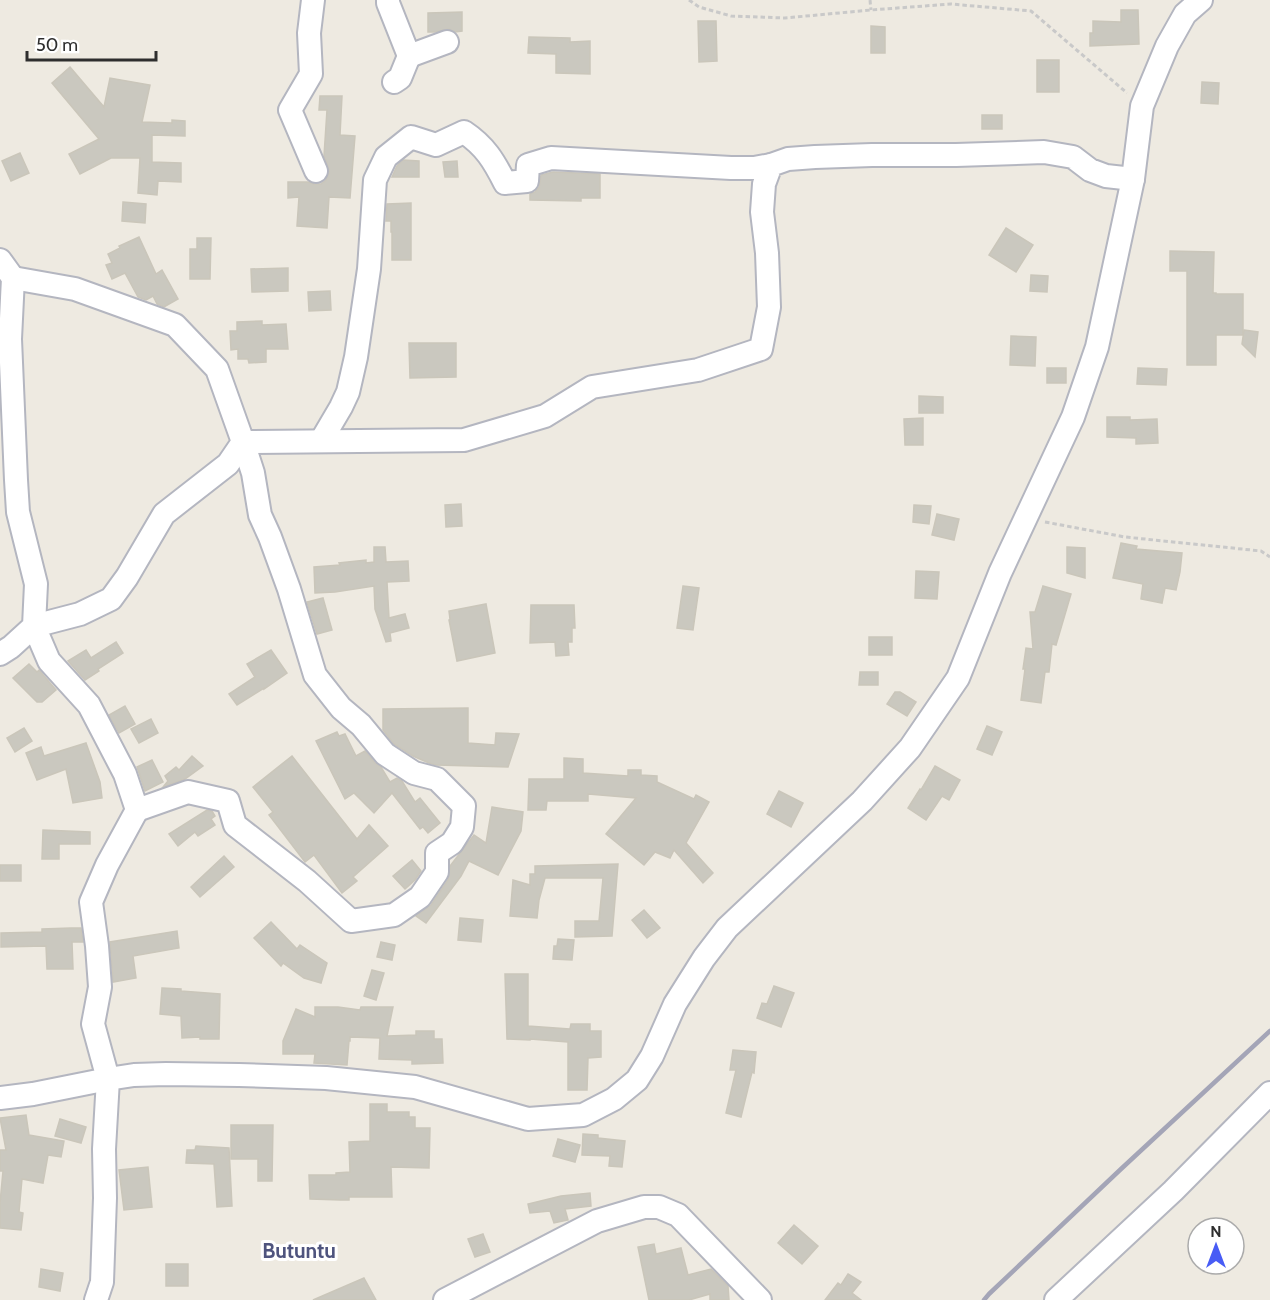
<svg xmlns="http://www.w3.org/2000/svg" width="1270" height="1300" font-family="Cabin,sans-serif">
<rect width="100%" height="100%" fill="#eeeae1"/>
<!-- building -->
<g fill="#cac8bf" stroke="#cac6ba" stroke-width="1.5">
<polygon points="1121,10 1138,10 1139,44 1090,46 1090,33 1093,33 1093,21 1121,22"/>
<polygon points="462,12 462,31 455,32 449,29 435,32 428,32 428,13"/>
<polygon points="698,21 716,21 717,61 699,62"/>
<polygon points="871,26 885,27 885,53 871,53"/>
<polygon points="529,37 570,38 570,42 590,41 590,74 556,73 556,54 528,53"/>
<rect x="1037" y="60" width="22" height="32"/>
<polygon points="70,67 104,107 110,78 150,85 142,122 172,123 172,120 185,121 185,136 152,135 152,162 181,163 181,182 158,181 157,195 138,193 140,158 111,158 80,174 69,154 99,139 52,83"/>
<polygon points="1202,82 1219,83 1218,104 1201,103"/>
<polygon points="320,96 342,96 340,135 355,136 350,198 329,197 327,228 297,226 299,197 288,198 288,182 308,182 314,184 321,184 326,180 329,173 328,166 324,156 327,110 319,110"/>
<rect x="982" y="115" width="20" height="14"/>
<polygon points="20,153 29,173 11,181 2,161"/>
<polygon points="403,160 419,161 419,177 392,177 397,166"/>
<polygon points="457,161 458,177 445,177 443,162"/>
<polygon points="553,172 600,174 600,198 581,198 581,201 530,200 530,194 535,192 539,187 541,175"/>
<polygon points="123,202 146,204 145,223 122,221"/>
<polygon points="411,203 411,260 392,260 392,232 391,232 391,221 386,221 387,204"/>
<polygon points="1006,228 1033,245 1016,272 989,255"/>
<polygon points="139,237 156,274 162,270 178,299 164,307 157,304 153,296 146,300 138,297 125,273 112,279 106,265 112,263 108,254 120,248 119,246"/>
<polygon points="197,238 211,238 210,279 190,279 190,249 197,249"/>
<polygon points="1170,251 1214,252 1213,293 1216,293 1216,294 1243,294 1243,335 1216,335 1216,365 1187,365 1187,271 1170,271"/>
<polygon points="288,268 288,291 252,292 251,269"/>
<polygon points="1031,275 1048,276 1047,292 1030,291"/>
<polygon points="330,291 331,310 309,311 308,292"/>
<polygon points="262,321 262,325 286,324 288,349 266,349 266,362 249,363 248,359 238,359 238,349 231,350 230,331 237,331 237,322"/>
<polygon points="1244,330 1258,332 1255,357 1242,344"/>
<polygon points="1011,336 1036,337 1035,366 1010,365"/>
<polygon points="409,343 456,343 456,377 410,378"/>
<rect x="1047" y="368" width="19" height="15"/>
<polygon points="1138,368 1167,369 1166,385 1137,384"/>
<polygon points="919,396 943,397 943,413 919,413"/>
<polygon points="1107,417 1130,417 1130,420 1157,419 1158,443 1136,444 1136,438 1107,437"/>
<polygon points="923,418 923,445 905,445 904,419"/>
<polygon points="461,504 462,526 446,527 445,505"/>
<polygon points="914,505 931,506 929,524 913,522"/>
<polygon points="937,514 959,519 954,540 932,535"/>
<polygon points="1121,543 1137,546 1136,549 1182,553 1180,572 1176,590 1165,588 1162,603 1141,599 1143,584 1113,578"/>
<polygon points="374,547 385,547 386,562 408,561 409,581 387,582 389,618 405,614 409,628 390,633 391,641 386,642 375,609 374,586 335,592 315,593 314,567 340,565 339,563 366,560 366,563 374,562"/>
<polygon points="1067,547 1085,548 1085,578 1067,573"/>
<polygon points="916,571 939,572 937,599 915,598"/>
<polygon points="683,586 699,588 693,630 677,628"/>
<polygon points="1043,586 1071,594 1056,645 1052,644 1049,672 1045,672 1041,703 1021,700 1025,669 1023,669 1026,648 1033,649 1030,612 1035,612"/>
<polygon points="323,598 332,630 317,634 307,602"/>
<polygon points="486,604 495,653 457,661 449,620 450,619 449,611"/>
<polygon points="531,605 574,605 575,628 572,628 572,642 568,642 569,655 556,656 555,642 530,643"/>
<rect x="869" y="637" width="23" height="18"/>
<polygon points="116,642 123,653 98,669 99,671 85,680 68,661 86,650 91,658"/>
<polygon points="271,650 287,673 264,689 264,688 237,705 229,694 255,677 247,664"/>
<polygon points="29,664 37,672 39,670 56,690 42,702 37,702 13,678"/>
<polygon points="860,672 878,672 878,685 859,685"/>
<polygon points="895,692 900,692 916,702 907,716 887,704"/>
<polygon points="125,706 135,724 119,733 109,715"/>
<polygon points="468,708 468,743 495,745 496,733 519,734 508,767 436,765 429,763 413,756 394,744 383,730 383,709"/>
<polygon points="151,719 158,733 139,743 131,729"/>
<polygon points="987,726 1002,732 992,755 977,749"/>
<polygon points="24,728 32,741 15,752 7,738"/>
<polygon points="337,732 339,736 345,734 356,756 365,751 375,763 381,767 390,782 397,778 402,781 415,802 420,798 440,823 428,833 423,827 420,829 392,793 374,813 354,793 345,799 316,741"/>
<polygon points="86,743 100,782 102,798 73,803 66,769 37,780 26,753 41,747 44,756"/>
<polygon points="192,756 203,766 185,779 163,787 168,781 165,776 176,767 179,770"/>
<polygon points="292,756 357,839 369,825 388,846 353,877 357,881 342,893 314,855 305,862 269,815 273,812 253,787"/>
<polygon points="564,758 583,759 583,773 628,776 628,770 641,770 641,775 657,776 657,782 694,799 696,795 709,802 686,843 713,873 703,883 674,850 670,858 655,852 644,865 606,834 636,798 588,794 588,801 547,801 546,810 528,810 529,779 564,779"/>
<polygon points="152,760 163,782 145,791 137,767"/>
<polygon points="935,766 960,780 949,800 942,796 926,820 908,808 920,789 921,790"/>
<polygon points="779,791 803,803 791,827 767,814"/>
<polygon points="492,807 523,812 521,831 498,875 469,861 461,876 426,923 416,916 431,905 448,880 450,866 474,835 486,843"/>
<polygon points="207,810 212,811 215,816 211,819 215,825 198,836 195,832 178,846 169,834"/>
<polygon points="43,830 90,832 90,844 59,844 59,859 42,859"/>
<polygon points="224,856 234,867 200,897 191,887"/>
<polygon points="412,860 421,871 415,880 405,889 393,876"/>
<polygon points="618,864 612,936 575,937 575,921 599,921 603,878 545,878 539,900 537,918 510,916 513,880 530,885 530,874 535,874 535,866"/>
<rect x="0" y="865" width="21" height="16"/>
<polygon points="644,910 660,928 647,938 632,920"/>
<polygon points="460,918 483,920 481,942 458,940"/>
<polygon points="271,922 297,949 300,945 327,963 321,983 304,978 283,963 281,966 254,938"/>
<polygon points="71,928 81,928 83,942 72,942 73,969 47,969 46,946 1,947 1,933 42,932 42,929"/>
<polygon points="177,931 179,948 133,956 136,978 113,982 110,942"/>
<polygon points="558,939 574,940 572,960 553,959 554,946 557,946"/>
<polygon points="381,942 395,945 392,960 377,957"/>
<polygon points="372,970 384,973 376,1000 364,996"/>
<polygon points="505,974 528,974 528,1026 570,1029 571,1024 590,1024 590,1031 601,1031 601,1057 588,1058 587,1090 568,1090 568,1042 530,1039 530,1040 507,1039"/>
<polygon points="774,986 794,993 781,1027 757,1018 762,1003 767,1004"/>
<polygon points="162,988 181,989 181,991 220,994 219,1039 200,1039 200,1037 182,1038 181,1016 160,1014"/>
<polygon points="315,1007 338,1007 360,1010 361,1007 393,1007 387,1036 416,1035 416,1031 434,1031 434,1039 442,1039 443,1063 412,1064 412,1060 379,1059 380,1038 350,1037 350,1041 349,1041 347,1065 314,1063 315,1054 283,1054 283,1041 296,1009 315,1017"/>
<polygon points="733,1050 756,1052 754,1073 752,1072 741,1117 726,1113 736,1070 730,1070"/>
<polygon points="370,1104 387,1104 387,1112 409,1112 409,1117 415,1117 415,1128 430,1128 429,1168 391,1167 392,1197 349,1197 349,1200 341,1200 310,1199 309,1175 336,1175 336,1173 350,1172 349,1142 370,1141"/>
<polygon points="26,1115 29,1135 64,1141 61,1157 48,1155 43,1183 22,1179 19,1212 23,1213 21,1230 0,1228 0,1203 3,1171 0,1171 0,1150 6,1150 0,1118"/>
<polygon points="60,1119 86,1127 81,1143 55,1136"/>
<polygon points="231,1125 273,1125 272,1181 258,1181 258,1159 231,1159"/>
<polygon points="583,1134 598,1135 598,1138 625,1141 622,1167 609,1166 610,1156 582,1155"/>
<polygon points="558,1139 580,1145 575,1162 553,1156"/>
<polygon points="196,1146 229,1148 232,1206 217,1207 214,1164 186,1163 187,1150 195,1150"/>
<polygon points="148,1167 152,1207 124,1210 119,1170"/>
<polygon points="590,1193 591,1206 565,1209 568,1220 554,1223 550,1211 530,1213 528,1204 561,1196"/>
<polygon points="794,1225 818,1246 802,1264 778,1243"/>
<polygon points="483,1234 490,1252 475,1257 468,1239"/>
<polygon points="654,1244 656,1254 681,1248 688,1275 711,1269 728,1286 729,1300 710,1300 710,1294 689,1300 649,1300 638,1247"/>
<rect x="166" y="1264" width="22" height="22"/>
<polygon points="41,1269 63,1273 60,1291 39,1287"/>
<polygon points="848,1274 861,1282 852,1293 861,1300 825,1300 838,1283 841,1285"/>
<polygon points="364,1278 376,1300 313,1300"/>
</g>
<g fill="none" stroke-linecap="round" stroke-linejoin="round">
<defs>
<g id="minor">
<polyline points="313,0 309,33 311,74 290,110 316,171"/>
<polyline points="388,0 388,3 409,56 447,42"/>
<polyline points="394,82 400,78 409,56"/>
<polyline points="0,260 13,278 10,339 16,480 18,512 36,584 34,626 11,647 0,654"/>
<path d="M321,441L341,407L348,392L356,357L369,269L375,180L386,157L411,137L436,145L464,132C485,146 494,161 505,183L527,181L528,165L551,158L731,168H754L771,165"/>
<polyline points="137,810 188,792 228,801 235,825 307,881 351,921 394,915 420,897 437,872 437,853 452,843 462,827 464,806 437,779 414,773 385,754 361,725 341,708 315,675 289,589 270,537 260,515 253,473 243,442 464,440 545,416 592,387 698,370 761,349 769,307 767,253 762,212 764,184 771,165 788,159 815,157 872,155 956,155 1044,152 1073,157 1090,170 1106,176 1133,179"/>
<polyline points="0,1098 33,1094 108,1079 93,1024 100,987 97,946 91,902 107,865 137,810 125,774 89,705 49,661 34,626 80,614 111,599 127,577 164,514 228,464 243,442 217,369 175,325 75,289 13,278"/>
<polyline points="96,1300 102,1282 105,1198 104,1149 108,1079 134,1075 166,1074 239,1075 326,1078 415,1087 528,1119 583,1115 614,1099 637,1080 652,1056 675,1004 704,958 727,928 862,801 910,748 958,678 1000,573 1073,417 1097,347 1133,179 1142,106 1167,46 1185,14 1201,0"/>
<polyline points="445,1300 597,1221 644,1207 659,1207 678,1215 760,1300"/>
<polyline points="1056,1300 1173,1191 1270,1093"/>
</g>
</defs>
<!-- minor casing -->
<use href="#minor" stroke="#b4b6c0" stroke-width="26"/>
<!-- path -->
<g stroke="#c9c9c9" stroke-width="3" stroke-dasharray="4.5 3" stroke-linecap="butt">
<polyline points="689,0 699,7 731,16 785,18 871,10 951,4 1031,11 1127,93"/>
<polyline points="870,0 871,10"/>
<polyline points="1045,522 1125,537 1261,551 1270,557"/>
</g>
<!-- minor -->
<use href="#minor" stroke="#fff" stroke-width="22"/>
<!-- rail -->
<polyline stroke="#a4a5b7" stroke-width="4.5" points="984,1300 989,1294 1121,1169 1270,1031"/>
</g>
<g text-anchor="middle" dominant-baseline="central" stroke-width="6" stroke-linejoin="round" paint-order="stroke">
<!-- quarter labels -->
<g font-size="21" font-weight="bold" fill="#4f547e" stroke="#fff">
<text x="299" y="1250">Butuntu</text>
</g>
</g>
<!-- north arrow -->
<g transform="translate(1216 1246)"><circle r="28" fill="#ffffff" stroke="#ababab" stroke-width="1.5"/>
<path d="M0-4.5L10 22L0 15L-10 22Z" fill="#485cf5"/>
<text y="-9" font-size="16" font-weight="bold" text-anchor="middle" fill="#2e2e2e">N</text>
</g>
<!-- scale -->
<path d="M27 51v9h129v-9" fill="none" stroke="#2e2e2e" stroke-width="3"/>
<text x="36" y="51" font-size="18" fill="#2e2e2e" stroke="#ffffff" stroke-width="4.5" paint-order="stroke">50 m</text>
</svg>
